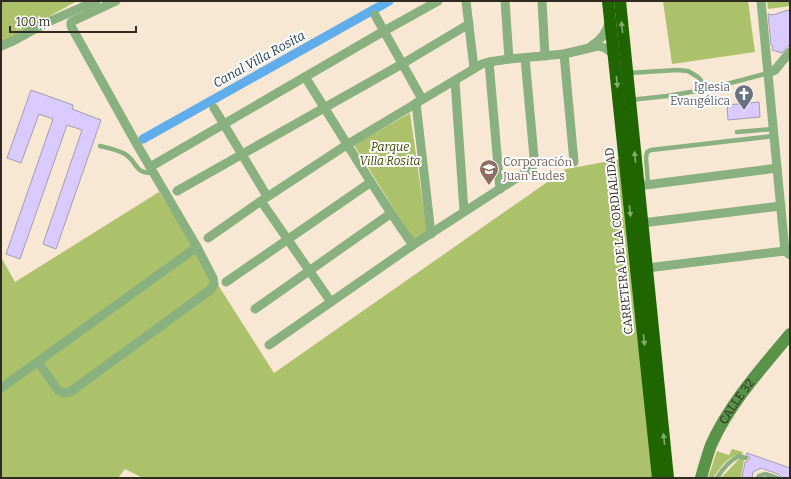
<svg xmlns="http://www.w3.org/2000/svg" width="791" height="479" font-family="Bitter,serif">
<rect width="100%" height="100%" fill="#f7e7d3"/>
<!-- green -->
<g fill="#acc26a">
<polygon points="1,1 77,1 55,13 1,45"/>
<polygon points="663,1 748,1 755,52 672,64"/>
<polygon points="767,1 790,1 790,6 768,9"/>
<polygon points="410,113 427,233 414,241 354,145"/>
<polygon points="621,159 655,478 143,478 125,469 118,478 1,478 1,257 15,282 159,192 274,373 566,169"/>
<path d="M732,449L743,452L742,454C728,455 721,467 713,478H708L717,451L729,455Z"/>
<polygon points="740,458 744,459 741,478 721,478"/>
</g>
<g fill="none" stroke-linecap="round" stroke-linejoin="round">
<!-- stream -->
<polyline stroke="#5fadea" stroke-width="2.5" points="1,2 2,1"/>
<!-- canal -->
<polyline stroke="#5fadea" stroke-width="9" points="143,139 389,1"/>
</g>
<!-- building -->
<g fill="#d9cbff" stroke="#a29db3">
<polygon points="788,10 790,13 790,44 782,53 772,50 773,46 771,45 768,14 773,15"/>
<polygon points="31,90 73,105 72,109 101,120 56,249 43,244 82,130 67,125 20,259 6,254 53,119 39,114 21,163 7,158"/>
<polygon points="759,102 760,117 728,120 727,105"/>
<polygon points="747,453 790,468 790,478 781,478 780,476 778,474 761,468 753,472 752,478 742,478 745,462 748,461 750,459 749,457 746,454"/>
</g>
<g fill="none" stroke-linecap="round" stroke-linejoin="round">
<!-- lane -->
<g stroke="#89b07f" stroke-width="4.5">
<polyline points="629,73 677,70 688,71 698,77 708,89"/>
<polyline points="630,100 667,96 708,89 768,73"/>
<polyline points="737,132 773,129"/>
<path d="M100,146C108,148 118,150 125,154C138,162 134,174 153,173"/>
<polyline points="648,184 646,158 647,152 651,150 774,136"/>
<path d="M717,478C722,470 730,460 739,456L746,458"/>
<polyline points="758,478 759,476 765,474 777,478"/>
</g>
<!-- street -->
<g stroke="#89b07f" stroke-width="9">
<polyline points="466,1 474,68"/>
<polyline points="505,1 509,59"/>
<polyline points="542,1 545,56"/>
<polyline points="761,1 785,251 790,255"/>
<polyline points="375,15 422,99"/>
<polyline points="1,46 13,41 46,23 96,1"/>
<path d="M591,46C601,40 607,33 609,22"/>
<polyline points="564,54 574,162"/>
<polyline points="489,62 500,189"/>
<polyline points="768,73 775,70 790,52"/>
<path d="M305,77C341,133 374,191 413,245"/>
<polyline points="455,81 464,211"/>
<polyline points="416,103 431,234"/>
<polyline points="214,108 267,196"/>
<polyline points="150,167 384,31 438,1"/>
<polyline points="638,186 777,168"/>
<polyline points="177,191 402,64 469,24"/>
<polyline points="261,201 331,302"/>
<polyline points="642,223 781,206"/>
<polyline points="208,238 261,201 348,144 482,64 489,62 509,59 564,54 598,46 605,48 611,52 614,59"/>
<polyline points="647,268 785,251"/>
<polyline points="226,282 371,182"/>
<polyline points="255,309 390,214"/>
<polyline points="269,345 413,245 532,168 534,163 534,157 525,58"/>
<polyline points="38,362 58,390 64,393 70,392 210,290 214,284 213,278 197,247 136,143 71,26 71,22 116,1"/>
<polyline points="1,388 197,247"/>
</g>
<!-- secondary -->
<path stroke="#599349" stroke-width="12" id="s1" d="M701,478C704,467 707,456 711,445C730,403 761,369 790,334"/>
<!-- highway -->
<g stroke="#1f6600" stroke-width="12">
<polyline points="608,1 658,478"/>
<polyline points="620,1 668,478"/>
</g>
</g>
<!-- one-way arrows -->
<defs><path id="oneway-solid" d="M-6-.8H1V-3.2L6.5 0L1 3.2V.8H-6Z"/></defs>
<g fill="#84ab73">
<use href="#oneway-solid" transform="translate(622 27) rotate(-96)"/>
<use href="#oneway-solid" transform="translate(617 82) rotate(84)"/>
<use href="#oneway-solid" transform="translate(635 157) rotate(-96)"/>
<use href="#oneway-solid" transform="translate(630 211) rotate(84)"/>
<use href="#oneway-solid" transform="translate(644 340) rotate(84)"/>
<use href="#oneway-solid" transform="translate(664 439) rotate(-96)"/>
</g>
<!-- icons -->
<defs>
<symbol id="church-pin" viewBox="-11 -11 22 30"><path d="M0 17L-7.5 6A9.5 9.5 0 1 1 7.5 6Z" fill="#6b7280" stroke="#fff"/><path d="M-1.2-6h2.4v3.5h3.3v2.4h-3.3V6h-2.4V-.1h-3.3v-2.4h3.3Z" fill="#fff"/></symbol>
<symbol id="school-pin" viewBox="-11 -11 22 30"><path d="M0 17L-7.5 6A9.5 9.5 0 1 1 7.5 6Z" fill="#8d6e63" stroke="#fff"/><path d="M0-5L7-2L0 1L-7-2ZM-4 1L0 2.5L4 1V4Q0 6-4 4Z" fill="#fff"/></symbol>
</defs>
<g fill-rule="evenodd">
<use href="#church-pin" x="733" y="83" width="22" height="30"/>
<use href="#school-pin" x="478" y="158" width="22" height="30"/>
</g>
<g text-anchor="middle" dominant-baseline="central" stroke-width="4" stroke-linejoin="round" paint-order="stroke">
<!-- worship labels -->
<g font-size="12" fill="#5b616d" stroke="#fff" text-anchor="end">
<text x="730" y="87">Iglesia<tspan x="730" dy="14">Evangélica</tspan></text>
</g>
<!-- park labels -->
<g font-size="12" font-style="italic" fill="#3b4801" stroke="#fff">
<text x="390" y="147">Parque<tspan x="390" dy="14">Villa Rosita</tspan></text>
</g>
<!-- education labels -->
<g font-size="12" fill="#785e54" stroke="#fff" text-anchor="start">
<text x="503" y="162">Corporación<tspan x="503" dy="14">Juan Eudes</tspan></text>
</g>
<!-- street labels -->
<g font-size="12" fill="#302a23" stroke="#fff">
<text transform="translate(619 241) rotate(-96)">CARRETERA DE LA CORDIALIDAD</text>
<text stroke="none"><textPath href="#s1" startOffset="85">CALLE 32</textPath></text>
</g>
<!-- water labels -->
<g font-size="13" font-style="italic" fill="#183953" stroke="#fff">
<text transform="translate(259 59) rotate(-29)">Canal Villa Rosita</text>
</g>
</g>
<!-- border -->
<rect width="791" height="479" fill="none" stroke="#302a23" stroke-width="4"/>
<!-- scale -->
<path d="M10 26v6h126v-6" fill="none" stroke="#302a23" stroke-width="2"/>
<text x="16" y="26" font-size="12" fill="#302a23" stroke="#ffffff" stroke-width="3" paint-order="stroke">100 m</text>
</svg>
